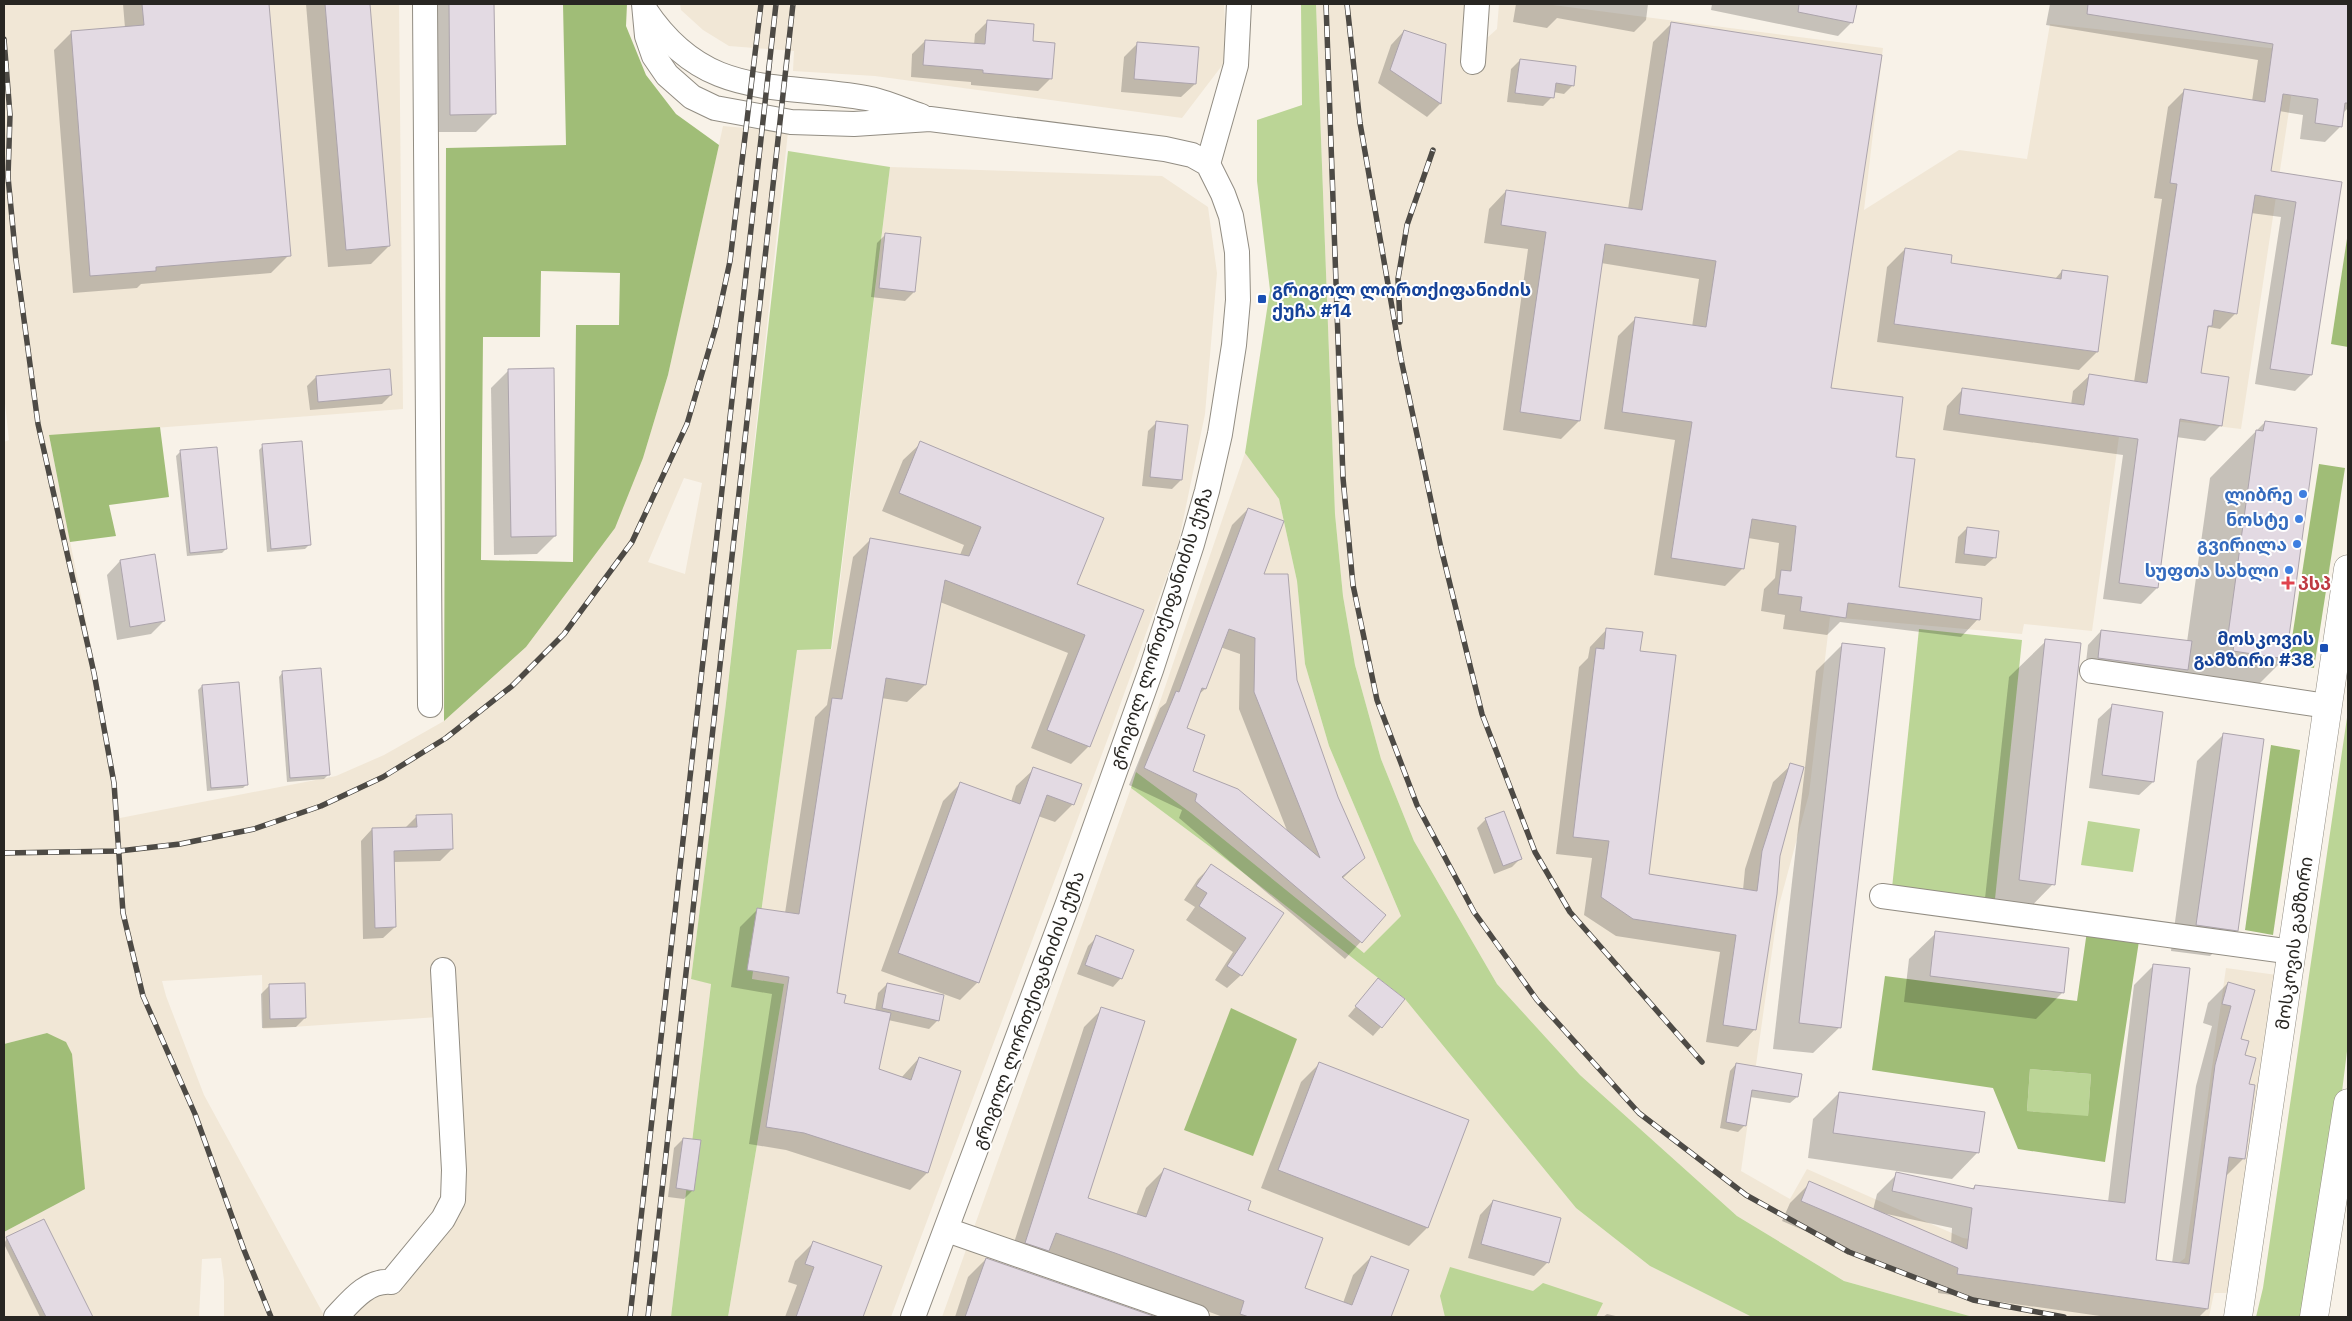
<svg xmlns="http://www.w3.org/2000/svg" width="2352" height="1321" font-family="Inter,'Noto Sans Georgian',sans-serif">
<rect width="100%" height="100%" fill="#f8f2e8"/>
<!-- built -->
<g fill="#f1e7d6" fill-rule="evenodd">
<path d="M4,4H399L403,409L49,436L94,661L120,818L336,776L384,755L444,721L526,647L643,458L668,375L723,126L788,132L726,703L691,979L711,983L671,1317H345L463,1202L438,1017L263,1029L262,975L162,981L166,996L204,1095L325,1317H224V1280L221,1258L202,1259L199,1317H5L4,1232L85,1189L47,1033L4,1044V442L9,440L4,394ZM684,478L702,483L685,574L648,562Z"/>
<polygon points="680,4 1224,4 1227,59 1182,118 875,76 793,71 794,51 729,46 703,30 681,10"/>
<polygon points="1316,4 1466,4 1463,56 1486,55 1487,38 1497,29 1499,4 1545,4 1883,48 1864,210 1959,150 2027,159 2050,24 2298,51 2241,429 2122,415 2092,631 2024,624 2022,634 1830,617 1809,794 1778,909 1741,1171 1790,1199 1807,1169 1963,1238 2172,1268 2185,1258 2226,968 2284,976 2233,1293 2214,1293 2209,1317 1973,1317 1844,1281 1737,1216 1580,1075 1497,984 1414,841 1381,759 1355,665 1343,596 1335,514"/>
<polygon points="890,167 1162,176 1208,207 1217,273 1205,414 1178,545 1111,730 891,1317 728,1317 784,984 752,980 797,650 832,649"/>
<polygon points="1245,453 1279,499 1297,581 1305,664 1329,746 1401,916 1364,953 1191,813 1136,772"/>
<polygon points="1131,788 1209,846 1405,999 1576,1208 1650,1266 1752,1317 942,1317"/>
</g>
<!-- green -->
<g fill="#bbd596">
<polygon points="1301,4 1316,4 1335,514 1343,596 1355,665 1381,759 1414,841 1497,984 1580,1075 1737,1216 1844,1281 1973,1317 1752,1317 1650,1266 1576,1208 1405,999 1209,846 1131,788 1136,772 1191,813 1364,953 1401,916 1329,746 1305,664 1297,581 1279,499 1245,453 1270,290 1257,181 1257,120 1302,105"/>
<polygon points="788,151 890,167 831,649 797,650 752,979 784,984 728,1317 671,1317 711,984 691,979 726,703"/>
<polygon points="1919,629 2022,640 1995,899 1892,888"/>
<polygon points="2348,711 2348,1043 2341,1100 2301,1317 2256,1317 2263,1288"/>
<polygon points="2088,821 2140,829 2133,872 2081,865"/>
<polygon points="2030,1069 2091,1074 2088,1117 2027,1111"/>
<polygon points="1450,1267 1533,1291 1543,1283 1603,1303 1596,1317 1445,1317 1440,1296"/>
</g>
<!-- forest -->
<g fill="#a0bd77" fill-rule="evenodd">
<path d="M563,4H627L626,26L646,75L676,114L719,145L668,375L643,458L615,528L526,647L444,721L446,148L566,145ZM541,271L620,273L619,325H576L573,562L481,560L483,337H540Z"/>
<polygon points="2348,232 2348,347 2331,344"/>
<polygon points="160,427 169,497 109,505 116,536 70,542 49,435"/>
<polygon points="2319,464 2345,468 2314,668 2288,664"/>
<polygon points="2271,745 2300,750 2273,935 2245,930"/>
<path d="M2087,931L2139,941L2105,1162L2018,1149L1993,1088L1872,1070L1885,976L2077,1001ZM2030,1069L2091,1074L2088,1116L2027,1111Z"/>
<polygon points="1231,1008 1297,1039 1253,1156 1184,1130"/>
<polygon points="47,1033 66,1042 72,1054 85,1189 4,1232 4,1044"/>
</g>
<!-- shadow -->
<g fill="#0003" fill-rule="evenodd">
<polygon points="123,4 267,4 289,255 271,273 141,284 137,288 73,293 54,50 72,32 125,28"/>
<polygon points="306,4 369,4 389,246 371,264 328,267"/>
<polygon points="431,4 493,4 494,114 476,132 433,132"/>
<polygon points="1516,4 1648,4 1646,20 1634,32 1557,18 1547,28 1513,22"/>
<polygon points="1712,4 1856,4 1852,22 1838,36 1711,10"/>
<polygon points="2050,4 2348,4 2348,108 2342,114 2341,126 2325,142 2300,139 2303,115 2279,111 2270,172 2340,183 2311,375 2295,391 2255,384 2281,217 2251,213 2236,313 2220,329 2209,327 2206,330 2200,374 2221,425 2205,441 2176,437 2157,588 2141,604 2103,599 2123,455 1943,430 1947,406 1962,390 2071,405 2073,391 2089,376 2134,382 2162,199 2154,198 2168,107 2184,91 2252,101 2258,60 2046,25"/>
<polygon points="988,21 1031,42 1050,79 1038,91 971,85 971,82 911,77 912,54 925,41 974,45 975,34"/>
<polygon points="1671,24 1830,389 1894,458 1897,589 1978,619 1961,637 1840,622 1827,635 1783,629 1785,615 1761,611 1764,589 1775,578 1779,543 1748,538 1743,568 1725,586 1654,575 1675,440 1604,429 1618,336 1635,319 1692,327 1699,279 1601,263 1579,421 1561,439 1503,430 1528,249 1484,243 1489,209 1506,191 1628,209 1653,42"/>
<polygon points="1404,31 1444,45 1440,104 1427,117 1378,83 1391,45"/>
<polygon points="1137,44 1195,84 1181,97 1121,92 1124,57"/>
<polygon points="1520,60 1573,85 1564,94 1553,92 1552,97 1543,106 1507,102 1511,69"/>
<polygon points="886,234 914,292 905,301 871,297 877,243"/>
<polygon points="1905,249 1950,265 2055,279 2062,271 2097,352 2079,370 1877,342 1887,267"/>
<polygon points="509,370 555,536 537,554 494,555 491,388"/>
<polygon points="316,377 391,395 382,404 310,410 307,386"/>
<polygon points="1157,422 1186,426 1181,480 1172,489 1142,486 1148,431"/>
<polygon points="2265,422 2285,658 2238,705 2188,698 2189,683 2085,671 2088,645 2101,631 2187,642 2210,478"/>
<polygon points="921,443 1075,584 1142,611 1089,746 1071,764 1031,748 1068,653 940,602 925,685 907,702 881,698 835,994 843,1004 875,1011 878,993 887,984 938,1020 929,1029 888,1020 877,1070 901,1078 919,1058 927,1173 910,1190 786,1150 749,1144 772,994 731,987 740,927 758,909 785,913 815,717 827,705 853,557 871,539 960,555 964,545 882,511 903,460"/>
<polygon points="263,446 309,545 305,549 267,552 259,450"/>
<polygon points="180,452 226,549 222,553 187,556 176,456"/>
<path d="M1248,509L1262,575L1296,681L1337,797L1364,858L1342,879L1385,915L1345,959L1179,818L1182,810L1129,785L1160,708L1166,703L1232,525ZM1220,647L1240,654L1239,709L1288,833L1192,772L1185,728L1197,696L1205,689Z"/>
<polygon points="1967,528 1994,558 1985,566 1955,563 1958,537"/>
<polygon points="120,561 164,621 151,634 117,640 107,575"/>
<polygon points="1607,629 1639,652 1648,875 1743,890 1745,869 1773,782 1791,765 1755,1029 1738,1047 1706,1042 1720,952 1616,936 1584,915 1592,858 1556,854 1579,667 1588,658 1590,647"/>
<polygon points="2046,641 2053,884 2017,921 1983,917 2009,677"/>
<polygon points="1843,644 1840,1027 1813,1053 1773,1049 1816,671"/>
<polygon points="283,672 328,775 324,779 287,782 279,677"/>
<polygon points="202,686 247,784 243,788 207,791 198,690"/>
<polygon points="2112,706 2153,782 2139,795 2089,788 2098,719"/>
<polygon points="2223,735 2237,930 2210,956 2171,951 2197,761"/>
<polygon points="1034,769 1073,804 1055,822 1038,816 978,982 960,1000 881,971 943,801 960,784 1011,802 1016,786"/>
<polygon points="1503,813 1521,858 1512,867 1494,874 1477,828 1485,820"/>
<polygon points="417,816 452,849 440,861 393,862 395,927 383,938 363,939 361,841 372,829 405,828"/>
<polygon points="1211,866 1282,913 1241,975 1227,988 1215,980 1233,952 1186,920 1195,907 1184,900 1198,879"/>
<polygon points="1936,933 2063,992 2036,1019 1904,1002 1909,959"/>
<polygon points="1097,937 1121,978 1113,987 1077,974 1088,946"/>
<path d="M2154,965V1261L2172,1263L2196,1086L2212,1026L2203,1023L2208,1003L2228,983L2247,1085L2254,1086L2243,1159L2225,1177L2207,1309L2199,1317H2107L1938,1293V1288L1782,1221L1790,1203L1810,1183L1873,1210L1877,1194L1897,1174L1971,1190L1975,1186L2108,1202L2134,985ZM1882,1213L1952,1228L1951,1244Z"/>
<polygon points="1378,980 1381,1027 1373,1036 1348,1016"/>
<polygon points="270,985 305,1018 296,1027 262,1028 261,994"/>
<polygon points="1102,1009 1086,1199 1136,1215 1146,1188 1164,1170 1246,1211 1303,1288 1343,1303 1353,1275 1371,1257 1407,1271 1390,1317 1223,1317 1096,1270 1008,1261 1084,1027"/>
<polygon points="1319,1064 1427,1228 1409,1246 1261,1188 1301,1082"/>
<polygon points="1736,1064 1797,1097 1790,1103 1750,1097 1745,1125 1738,1132 1720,1128 1730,1071"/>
<polygon points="1839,1093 1978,1152 1952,1179 1808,1158 1813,1119"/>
<polygon points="683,1139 693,1190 684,1199 668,1197 674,1148"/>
<polygon points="1493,1201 1548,1262 1534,1276 1468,1258 1480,1215"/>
<polygon points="7,1238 89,1314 86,1317 40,1317 4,1244"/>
<polygon points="813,1243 880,1267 862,1317 785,1317 797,1285 788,1282 795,1261"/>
<polygon points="986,1259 1152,1317 955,1317 968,1277"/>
<polygon points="1607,1314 1620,1317 1603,1317"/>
</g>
<!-- building -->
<g fill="#e3dae3" stroke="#aca4ac" fill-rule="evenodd">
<polygon points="142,4 269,4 291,256 156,267 156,271 90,276 71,31 144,25"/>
<polygon points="325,4 370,4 390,246 346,250"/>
<polygon points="449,4 494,4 496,114 450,115"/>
<polygon points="1799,4 1857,4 1853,23 1798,12"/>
<polygon points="2088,4 2348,4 2348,103 2345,103 2342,127 2315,123 2318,99 2283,94 2271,171 2342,182 2312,375 2270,369 2296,202 2255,195 2237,314 2214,310 2212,326 2208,326 2201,373 2229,377 2222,426 2180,419 2158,588 2119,583 2138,439 1959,414 1962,388 2084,405 2089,374 2147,383 2177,184 2170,183 2184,89 2265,102 2273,44 2087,14"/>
<polygon points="987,20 1034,24 1033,41 1055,43 1052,79 983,73 983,70 923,65 925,40 985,44"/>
<polygon points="1671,22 1882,55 1831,388 1903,397 1896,457 1915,459 1899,587 1982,598 1980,620 1848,603 1846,618 1800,611 1802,597 1778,594 1781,570 1791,571 1796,526 1752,519 1744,569 1671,558 1692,422 1622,412 1635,317 1706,327 1716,261 1605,244 1580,421 1520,412 1546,232 1501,225 1506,190 1642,210"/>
<polygon points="1404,30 1446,44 1441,104 1390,70"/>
<polygon points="1137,42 1199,47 1196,84 1134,79"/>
<polygon points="1520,59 1576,66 1574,86 1556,83 1554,98 1515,93"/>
<polygon points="885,233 921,237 915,292 879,288"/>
<polygon points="1905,248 1952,255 1951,263 2061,279 2062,270 2108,276 2098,352 1894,324"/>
<polygon points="554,368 556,536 511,537 508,369"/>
<polygon points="390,369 392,395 318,402 316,376"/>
<polygon points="1156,421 1188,425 1182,480 1150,477"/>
<polygon points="2265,421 2317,428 2286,659 2233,651 2235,636 2228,635 2256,430 2263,431"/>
<polygon points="302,441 311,545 271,549 262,444"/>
<polygon points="920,441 1104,518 1077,584 1144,610 1090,747 1047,730 1085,635 945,580 926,685 886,678 837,993 846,995 844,1003 891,1013 879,1069 911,1080 919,1057 961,1071 928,1173 804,1133 766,1127 789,977 747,970 757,908 799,914 832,698 842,699 870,538 969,556 981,527 899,493"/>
<polygon points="217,447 227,549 190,553 180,450"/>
<path d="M1248,508L1284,521L1264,574H1288L1297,680L1338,797L1365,858L1342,877L1386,915L1362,943L1195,801L1197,794L1144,768L1176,691L1179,692ZM1229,629L1255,638L1254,692L1320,858L1238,789L1193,771L1205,735L1187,728L1202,688L1206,689Z"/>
<polygon points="1967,527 1999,531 1996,558 1964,554"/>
<polygon points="155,554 165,621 130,627 120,560"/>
<polygon points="1606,628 1643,632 1640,651 1676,655 1649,874 1757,891 1762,851 1790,763 1804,767 1780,856 1777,894 1756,1030 1723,1025 1736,935 1633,919 1601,897 1609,841 1573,837 1596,648 1604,649"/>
<polygon points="2101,630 2192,641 2188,670 2098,658"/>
<polygon points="2045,639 2081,643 2055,885 2019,880"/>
<polygon points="1842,643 1885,648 1841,1028 1799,1023"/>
<polygon points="321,668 330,775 290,778 282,671"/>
<polygon points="239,682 248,785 211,788 202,685"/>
<polygon points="2112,704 2163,712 2154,782 2102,775"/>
<polygon points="2223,733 2264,739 2238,931 2196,925"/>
<polygon points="1033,767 1082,784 1074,805 1047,795 979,983 898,953 960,782 1020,804"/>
<polygon points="1504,811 1522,859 1503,866 1485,818"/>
<polygon points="452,814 453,849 394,851 396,927 375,928 372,828 417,827 416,815"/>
<polygon points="1211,864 1284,913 1242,976 1227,966 1246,938 1199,906 1207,893 1196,886"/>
<polygon points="1935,931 2069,948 2064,993 1930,976"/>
<polygon points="1096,935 1134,950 1122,979 1085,965"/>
<polygon points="2153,964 2190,968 2156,1260 2189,1264 2215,1065 2231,1006 2222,1004 2228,982 2255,990 2241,1039 2249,1041 2245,1055 2256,1058 2249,1084 2255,1085 2245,1159 2229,1157 2208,1309 1957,1274 1958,1268 1801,1201 1809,1181 1967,1249 1972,1208 1892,1191 1896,1172 1974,1189 1975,1185 2125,1203"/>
<polygon points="1378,978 1405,999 1382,1028 1355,1006"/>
<polygon points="305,983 306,1018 270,1019 269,984"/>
<polygon points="887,983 944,995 939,1021 882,1008"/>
<polygon points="1101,1007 1145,1021 1088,1198 1146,1217 1164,1168 1251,1201 1248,1210 1323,1238 1305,1288 1352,1305 1371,1256 1409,1270 1391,1317 1249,1317 1240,1314 1244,1301 1115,1253 1056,1233 1049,1251 1025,1243"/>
<polygon points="1319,1062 1469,1120 1428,1228 1278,1170"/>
<polygon points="1736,1063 1802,1074 1798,1097 1752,1090 1746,1126 1726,1122"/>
<polygon points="1839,1092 1985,1112 1979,1153 1833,1133"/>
<polygon points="683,1138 701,1140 694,1191 676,1188"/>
<polygon points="1493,1200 1561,1218 1549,1263 1481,1244"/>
<polygon points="44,1219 93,1317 46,1317 6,1237"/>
<polygon points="813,1241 882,1266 863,1317 796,1317 814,1267 805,1264"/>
<polygon points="986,1258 1156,1317 965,1317"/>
</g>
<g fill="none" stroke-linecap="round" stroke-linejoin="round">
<defs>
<g id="minor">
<polyline points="425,4 430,705"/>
<polyline points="644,4 647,36 654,56 667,75 692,97 715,108 791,122 854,124 930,119 1165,149 1192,155 1208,164 1223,194 1231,216 1237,252 1238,300 1234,345 1220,434 1207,491 1192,544 1151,670 1068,903 913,1317"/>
<path d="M645,10C705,100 773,82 866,98C884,101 903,110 921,116"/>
<polyline points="1473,62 1477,4"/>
<polyline points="1208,164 1236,65 1239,4"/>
<polyline points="2092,671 2327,706"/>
<polyline points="1882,896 2292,952"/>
<polyline points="947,1230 1197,1317"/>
<path d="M336,1317C351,1301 367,1280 391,1282L443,1219L453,1200L454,1170L443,970"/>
</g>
<g id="major">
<polyline points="2238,1317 2348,569"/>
<polyline points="2314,1317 2348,1103"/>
</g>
</defs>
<!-- minor casing -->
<use href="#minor" stroke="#928d83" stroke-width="26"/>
<!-- major casing -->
<use href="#major" stroke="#928d83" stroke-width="29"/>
<!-- minor -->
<use href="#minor" stroke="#fff" stroke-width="24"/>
<!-- major -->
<use href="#major" stroke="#fff" stroke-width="28"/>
<defs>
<g id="rail">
<polyline points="1326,4 1343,478 1353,585 1377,700 1417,805 1474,912 1537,1000 1639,1113 1746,1195 1849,1252 1973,1300 2064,1317"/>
<polyline points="1347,4 1360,123 1401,359 1441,548 1482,714 1535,852 1570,912 1702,1062"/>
<polyline points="4,39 10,115 8,177 16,260 38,424 94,673 114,783 123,913 143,996 195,1114 244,1250 271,1317"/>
<polyline points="1400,322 1398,279 1407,225 1433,150"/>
<polyline points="4,853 119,851 180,844 254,829 321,806 383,777 446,738 512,686 564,634 632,542 687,424 716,326 730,261 761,4"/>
<polyline points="630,1317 776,4"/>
<polyline points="648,1317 793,4"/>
</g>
</defs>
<!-- rail casing -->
<use href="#rail" stroke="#4d4a45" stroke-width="5.5"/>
<!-- rail -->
<use href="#rail" stroke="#fff" stroke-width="4" stroke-dasharray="11" stroke-linecap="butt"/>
</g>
<!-- markers -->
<g fill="#1a4fb4" stroke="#fff" stroke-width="2">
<rect x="1257" y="294" width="10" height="10" rx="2.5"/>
<rect x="2319" y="643" width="10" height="10" rx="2.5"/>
</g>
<g fill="#3f7fe0" stroke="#fff" stroke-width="2">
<circle cx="2303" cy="494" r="5"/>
<circle cx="2299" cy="519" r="5"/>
<circle cx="2297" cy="544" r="5"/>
<circle cx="2289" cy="570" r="5"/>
</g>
<path fill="#e0444e" stroke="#fff" stroke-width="2" d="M2285.5 575.5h5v5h5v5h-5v5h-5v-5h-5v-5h5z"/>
<g text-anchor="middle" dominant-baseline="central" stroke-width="4" stroke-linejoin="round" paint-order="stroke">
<!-- transit labels -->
<g font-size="18" font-weight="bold" fill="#164399" stroke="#fff" text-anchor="start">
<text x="1272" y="289">გრიგოლ ლორთქიფანიძის<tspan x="1272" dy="21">ქუჩა #14</tspan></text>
<text x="2314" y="638" text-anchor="end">მოსკოვის<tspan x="2314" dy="21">გამზირი #38</tspan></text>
</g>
<!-- shop labels -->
<g font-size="18" font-weight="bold" fill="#366cbe" stroke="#fff" text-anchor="end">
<text x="2293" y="494">ლიბრე</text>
<text x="2289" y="519">ნოსტე</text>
<text x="2287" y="544">გვირილა</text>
<text x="2279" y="570">სუფთა სახლი</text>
</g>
<!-- health labels -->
<g font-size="18" font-weight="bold" fill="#be3a42" stroke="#fff" text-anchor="start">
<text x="2298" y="583">პსპ</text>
</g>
<!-- street labels -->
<g font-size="18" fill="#282622" stroke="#fff">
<text transform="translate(1161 628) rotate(-72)">გრიგოლ ლორთქიფანიძის ქუჩა</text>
<text transform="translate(2294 943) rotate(-82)">მოსკოვის გამზირი</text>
<text transform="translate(1028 1010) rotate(-70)">გრიგოლ ლორთქიფანიძის ქუჩა</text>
</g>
</g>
<!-- border -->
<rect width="2352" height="1321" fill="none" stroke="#282622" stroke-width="10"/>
</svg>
